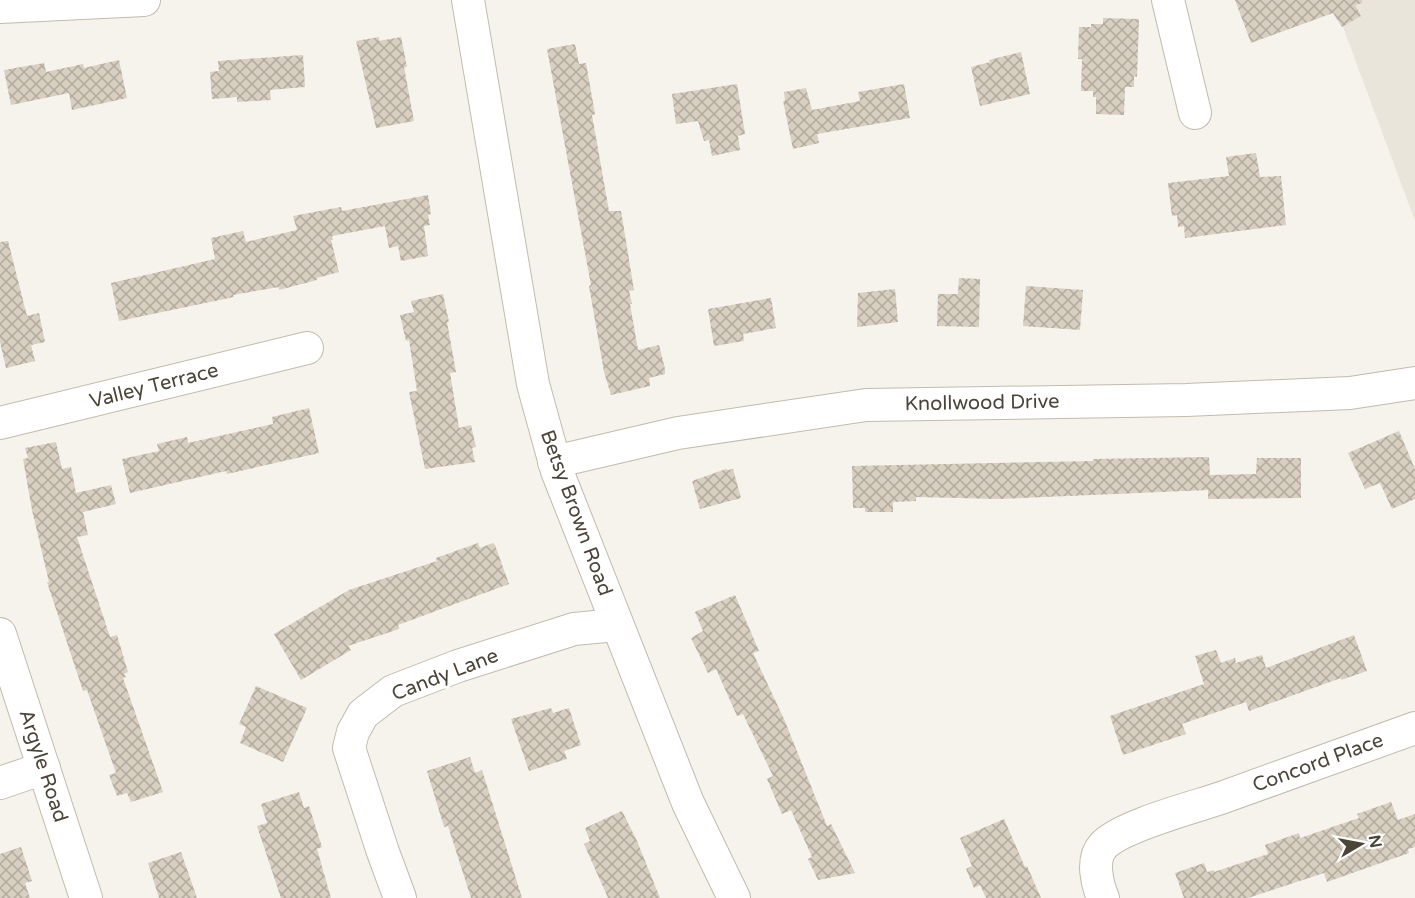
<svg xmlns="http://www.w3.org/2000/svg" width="1415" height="898" font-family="'Varela Round',sans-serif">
<defs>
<pattern id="building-cross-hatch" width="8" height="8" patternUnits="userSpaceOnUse" patternTransform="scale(1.5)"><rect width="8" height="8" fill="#d8cfc1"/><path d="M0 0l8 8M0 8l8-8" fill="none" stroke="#b1aa9e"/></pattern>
</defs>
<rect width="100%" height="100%" fill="#f6f3ec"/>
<!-- residential -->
<polygon fill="#eae5da" points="1333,0 1415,0 1415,221"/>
<!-- building -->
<g fill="url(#building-cross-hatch)">
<polygon points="1235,0 1362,0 1362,3 1355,5 1361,16 1342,27 1333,13 1251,43"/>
<polygon points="1103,18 1139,19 1137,77 1134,76 1134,87 1125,87 1124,115 1096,114 1096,97 1093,97 1093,91 1081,91 1082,59 1078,59 1079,27 1091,27 1091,24 1103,24"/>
<polygon points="379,37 379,41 401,37 407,67 404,67 414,121 376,128 356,41"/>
<polygon points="575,44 579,64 586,63 595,114 592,115 609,211 621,211 634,290 629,291 632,304 630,304 638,350 659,345 665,369 665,374 649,378 650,386 611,395 604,372 589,286 591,285 547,49"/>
<polygon points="1021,52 1030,94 980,106 971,67 990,62 989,60"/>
<polygon points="303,55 305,87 270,90 271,100 237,102 237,97 212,99 210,72 219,71 218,61"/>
<polygon points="119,60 127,98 72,110 69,93 11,105 4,70 44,63 46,72 83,64 84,68"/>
<polygon points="737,84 745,134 738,136 740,150 712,156 709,140 704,141 698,121 676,124 672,94"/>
<polygon points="904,84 910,118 817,134 819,143 793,149 783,101 785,101 784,92 806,88 812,110 860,101 858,92"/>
<polygon points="1256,153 1260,177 1281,176 1286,225 1185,238 1184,226 1178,227 1177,215 1172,216 1168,183 1229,176 1226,157"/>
<polygon points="428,195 431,214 428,215 430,225 424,226 428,256 401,261 398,246 389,248 385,226 332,236 333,240 331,240 339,272 317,278 317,280 279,290 279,287 233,295 234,297 119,321 111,283 215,259 211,238 243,231 246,242 297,230 293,216 341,207 342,211"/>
<polygon points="8,241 27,316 39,313 45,342 31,345 35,361 6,368 0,342 0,242"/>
<polygon points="959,278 980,279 979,327 937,326 938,294 958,294"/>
<polygon points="1026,286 1083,290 1080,330 1023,326"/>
<polygon points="895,289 898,322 857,327 858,293"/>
<polygon points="443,294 449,322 447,322 456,372 450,373 459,428 471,425 476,447 472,448 475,462 425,469 409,392 417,391 409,340 406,341 400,315 414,312 411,301"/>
<polygon points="771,298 776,328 743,334 744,341 714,346 708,309"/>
<polygon points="309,408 319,453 227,474 226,471 130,493 122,459 159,451 157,444 187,437 188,443 273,424 272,417"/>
<polygon points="1399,431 1415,469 1415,499 1392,509 1380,483 1365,489 1348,453"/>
<polygon points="56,442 62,469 71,467 76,493 111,485 116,504 83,512 88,535 77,537 110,637 117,635 128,672 124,674 126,677 123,678 163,792 131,802 127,793 117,796 109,775 116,773 87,690 83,691 47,582 49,582 32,510 23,459 28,458 25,448"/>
<polygon points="1209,457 1210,475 1256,474 1257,458 1301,458 1301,498 1208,499 1208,490 998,499 916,497 916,501 893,502 893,512 865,512 865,508 853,508 852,466 1093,461 1093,459"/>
<polygon points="726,469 728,470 733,469 741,498 700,509 692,481"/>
<polygon points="478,543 480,548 493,543 495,545 509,584 398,625 399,629 348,646 351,650 301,680 274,634 349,590 437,561 436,558"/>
<polygon points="735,595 759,651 753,653 784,719 827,826 831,824 855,873 818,880 808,859 812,857 791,810 782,814 767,779 773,776 743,714 737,716 716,669 708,673 691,638 703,631 695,612"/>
<polygon points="1354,635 1367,671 1341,680 1341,678 1249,711 1246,702 1182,724 1186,734 1123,755 1110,716 1204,684 1195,656 1216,650 1221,663 1235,658 1236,663 1262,655 1266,668"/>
<polygon points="256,686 307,708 283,762 240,743 246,727 239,724"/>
<polygon points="551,708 553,713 569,708 581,745 564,751 567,759 529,771 511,719"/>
<polygon points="470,757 475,773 482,770 522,898 471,898 448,826 444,827 427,771"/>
<polygon points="299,792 304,808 309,806 322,847 317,849 331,898 281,898 257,826 267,823 261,804"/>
<polygon points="1391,802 1398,820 1415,814 1415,847 1408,849 1409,853 1327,882 1324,873 1248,898 1184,898 1175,873 1204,863 1207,872 1214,870 1214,872 1268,854 1265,845 1299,833 1300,838 1359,818 1357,814"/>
<polygon points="622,811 637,841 660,898 608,898 584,844 590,841 585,828"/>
<polygon points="1004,819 1025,867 1027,866 1041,898 986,898 980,885 974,888 966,869 972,866 960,838"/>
<polygon points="21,847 32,881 25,883 30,898 0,898 0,854"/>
<polygon points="181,852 197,898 159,898 148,863"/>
</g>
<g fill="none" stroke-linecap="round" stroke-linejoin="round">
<defs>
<g id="minor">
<polyline points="468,0 533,384 557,471 688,803 734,898"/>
<polyline points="1168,0 1195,113"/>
<polyline points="0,7 144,0"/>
<polyline points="0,423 307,348"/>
<polyline points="554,462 678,433 866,405 1186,400 1350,393 1415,383"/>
<polyline points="0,634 86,898"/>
<polyline points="0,783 44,768"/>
<polyline points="400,898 383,852 349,748 353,732 363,714 393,691 458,666 574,629 616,625"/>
<path d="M1103,898C1097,884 1091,859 1103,846C1120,826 1195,807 1221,798C1286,775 1350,751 1415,728"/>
</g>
</defs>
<!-- minor casing -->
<use href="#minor" stroke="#c2bbae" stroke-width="34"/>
<!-- minor -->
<use href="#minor" stroke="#fff" stroke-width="32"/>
</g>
<g text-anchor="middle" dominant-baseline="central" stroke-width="6" stroke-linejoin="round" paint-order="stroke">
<!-- street labels -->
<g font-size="20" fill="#4b4439" stroke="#fff">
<text transform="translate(154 386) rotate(-14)">Valley Terrace</text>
<text transform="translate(982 403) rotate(-1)">Knollwood Drive</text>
<text transform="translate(576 513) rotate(70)">Betsy Brown Road</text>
<text transform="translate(445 675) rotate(-21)">Candy Lane</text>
<text transform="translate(1318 763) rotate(-20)">Concord Place</text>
<text transform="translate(43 766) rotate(72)">Argyle Road</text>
</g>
</g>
<!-- north arrow -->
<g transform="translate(1361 844) rotate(80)" stroke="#ffffff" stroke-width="4.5" paint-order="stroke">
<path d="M0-4.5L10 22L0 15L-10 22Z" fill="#4b4439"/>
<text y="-9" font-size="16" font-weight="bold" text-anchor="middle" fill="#4b4439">N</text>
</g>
</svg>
